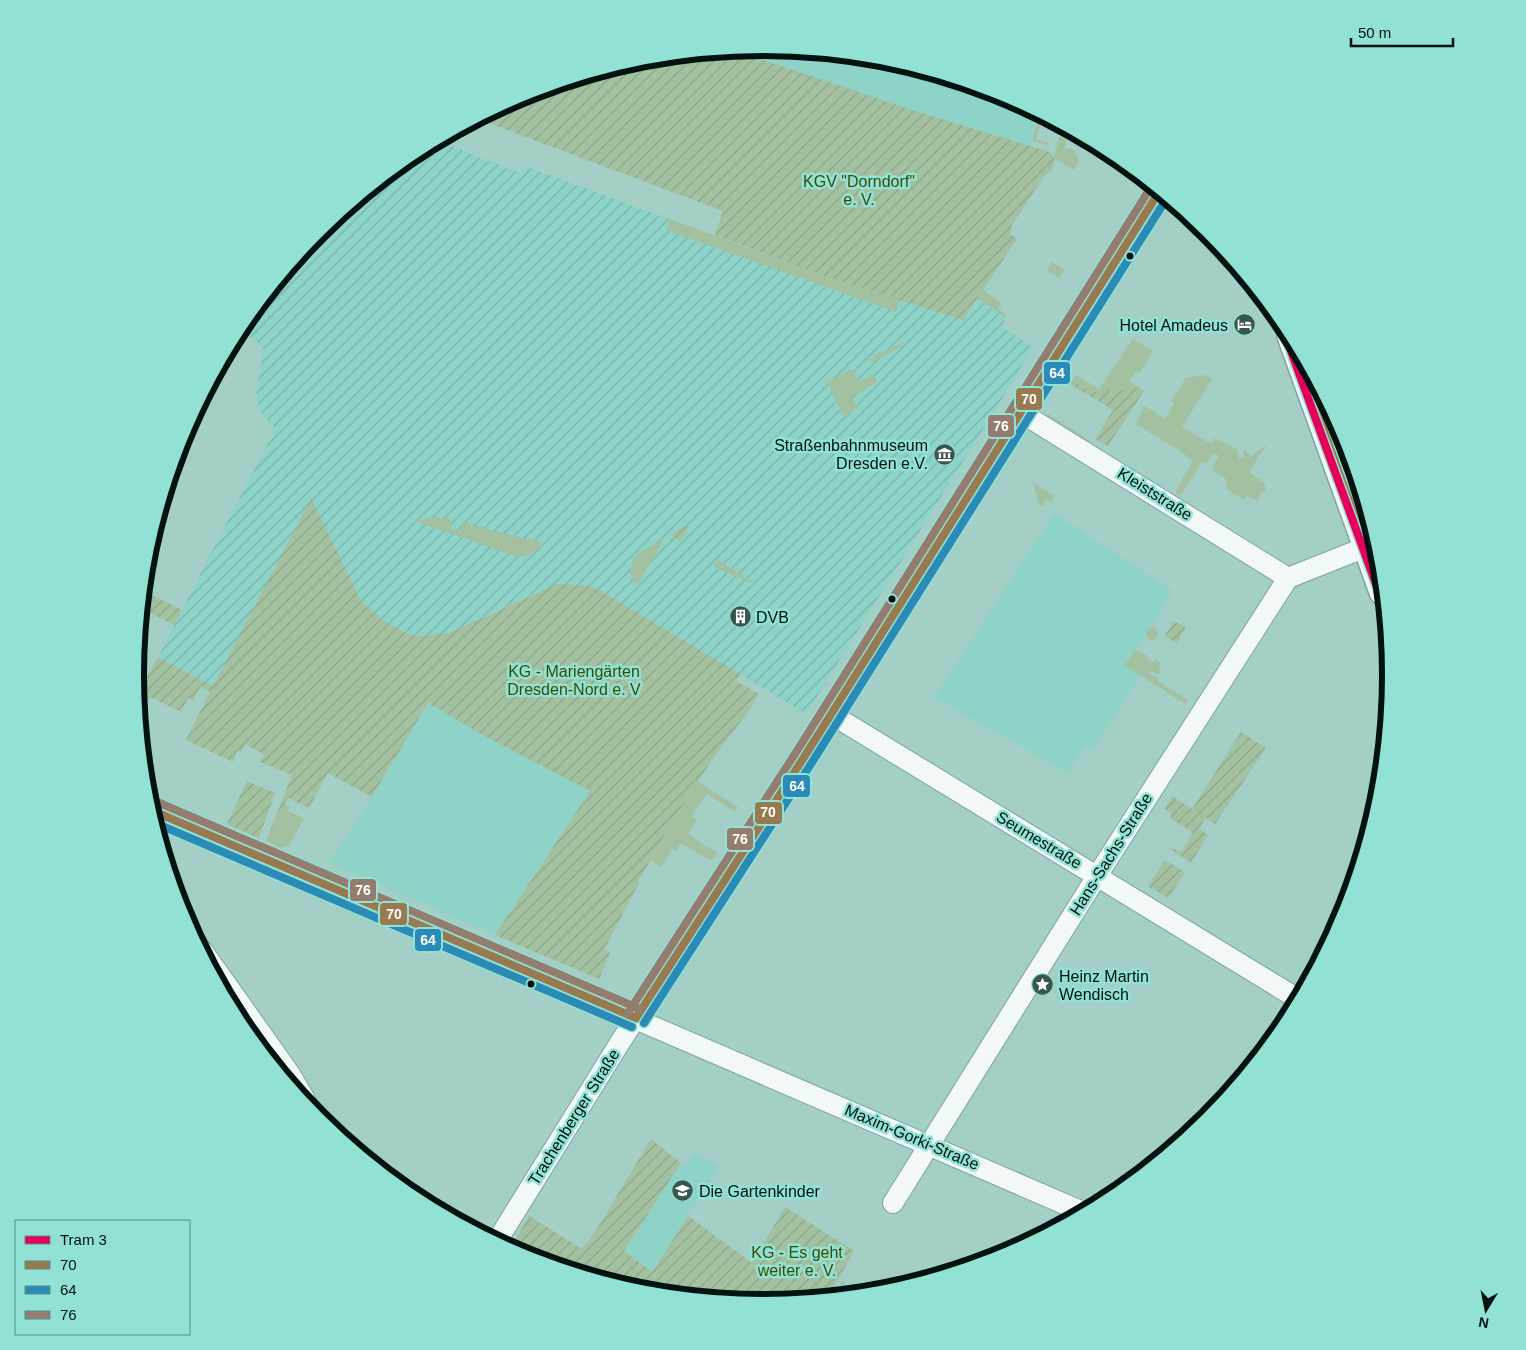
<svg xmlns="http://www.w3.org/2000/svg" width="1526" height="1350" font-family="Arial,sans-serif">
<defs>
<pattern id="industrial-furrows" width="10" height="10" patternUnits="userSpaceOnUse" patternTransform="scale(1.25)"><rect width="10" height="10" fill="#8dd3c8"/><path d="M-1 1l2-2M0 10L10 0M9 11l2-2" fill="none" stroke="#78b4ab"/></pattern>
<pattern id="garden-furrows" width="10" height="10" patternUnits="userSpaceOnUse" patternTransform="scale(1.25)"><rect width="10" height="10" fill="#a3c1a0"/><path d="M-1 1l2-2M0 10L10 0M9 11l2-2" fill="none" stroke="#8ba589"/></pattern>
</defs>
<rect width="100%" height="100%" fill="#a3cfc7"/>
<!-- built -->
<g fill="#8dd3c8">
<polygon points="763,48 886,60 1003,95 1050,120 1038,118 1030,146 915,111 734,50"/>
<polygon points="1055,513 1173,591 1125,665 1141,675 1092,750 1085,746 1068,773 934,697"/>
<polygon points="428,702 479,733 590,791 495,935 330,863 372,797"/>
<polygon points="695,1153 718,1167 652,1272 624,1251 681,1163 687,1166"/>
</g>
<!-- industrial -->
<polygon fill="url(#industrial-furrows)" points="438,141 522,174 525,166 829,278 963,320 978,299 1003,315 1005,329 1032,346 1014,380 806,714 596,588 543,589 449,633 417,636 406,633 384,621 361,601 311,498 213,686 158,657 275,429 259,409 256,389 264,350 241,326 319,231 415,153"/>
<!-- grass -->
<g fill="#a3c1a0">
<polygon points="1039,115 1050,121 1042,119 1036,139 1049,143 1049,145 1032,141"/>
<polygon points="1062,127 1067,130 1065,148 1075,150 1079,162 1073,170 1054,157"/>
<polygon points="409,158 411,163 411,170 406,174 400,167 306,248 320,231"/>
<polygon points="670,219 829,278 900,300 896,312 666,230"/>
<polygon points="1052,262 1065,270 1059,278 1047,270"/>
<polygon points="983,290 999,301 1001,305 998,309 1006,315 1004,319 1003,315 978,299"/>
<polygon points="1133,339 1153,351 1140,372 1136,372 1129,381 1140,388 1091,392 1073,380 1076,375 1099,389"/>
<polygon points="902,343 904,344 903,346 871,363 869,359 874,358 876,355"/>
<polygon points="852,369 859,382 873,375 878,382 852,397 858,408 843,416 827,381"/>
<polygon points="1204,375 1212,379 1182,427 1211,444 1215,438 1238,450 1239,459 1244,458 1243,449 1251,456 1267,444 1249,472 1264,483 1266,491 1261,493 1257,501 1247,496 1244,500 1225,488 1227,485 1225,478 1213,471 1212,468 1219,456 1214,453 1207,463 1202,462 1182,493 1177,495 1176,490 1193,461 1179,450 1135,424 1145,406 1165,419 1174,404 1171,401 1186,378"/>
<polygon points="1048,414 1090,441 1087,446 1045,419"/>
<polygon points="1033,483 1055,496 1051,503 1046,500 1042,507 1039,505"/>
<polygon points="434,517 451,519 451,529 460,532 463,522 525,539 538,540 543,547 526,556 517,557 415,521"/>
<polygon points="664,539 638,584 634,582 630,572 635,555"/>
<polygon points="718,560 761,587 714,567"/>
<circle cx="1152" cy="634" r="6"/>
<polygon points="1135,650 1148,656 1147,659 1153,662 1155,659 1160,663 1159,674 1149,671 1148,673 1158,678 1159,682 1185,698 1187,701 1185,704 1125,665"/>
<polygon points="697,781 738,807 735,812 707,794 692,816 697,820 688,834 717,853 711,861 681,843 676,851 672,849 661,867 651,860"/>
<polygon points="285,804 290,807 288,811 304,818 289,846 281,848 266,841"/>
</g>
<!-- garden -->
<g fill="url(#garden-furrows)">
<polygon points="734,50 915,111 1050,152 1055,159 1052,170 1044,176 1012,225 1010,234 1017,239 963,320 829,278 715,235 723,211 478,119 523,95 641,60"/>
<polygon points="1068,377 1091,392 1140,388 1144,391 1108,446 1095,439 1113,410 1065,381"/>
<path d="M311,498L361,601L384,621L406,633L417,636L449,633L557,584L585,585L596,588L740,674L736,681L759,694C745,719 726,739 710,763C684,801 661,842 638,882L639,883L604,950L610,953L599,979L495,935L590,791L479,733L428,703L372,797L328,773L309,808L288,798L266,841L292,775L260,762L264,754L245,744L241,753L237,751L233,762L186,740L210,692L201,686L193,701L188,698L181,712L150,697L145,705L138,702L137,693L158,657L213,686Z"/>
<polygon points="687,525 688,529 680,541 670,535"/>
<polygon points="144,591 182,610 174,625 142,609"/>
<polygon points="1173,621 1184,626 1186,630 1182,632 1178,644 1165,636"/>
<polygon points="1241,732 1266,748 1215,824 1205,818 1199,829 1208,835 1191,863 1169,848 1182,851 1193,833 1170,818 1172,813 1165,809 1172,796 1192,809"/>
<polygon points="247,781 275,793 259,838 227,824"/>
<polygon points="1165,860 1185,872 1168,898 1148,886"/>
<polygon points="651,1139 681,1163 624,1251 652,1272 688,1216 752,1263 785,1207 854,1251 829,1296 763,1302 640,1290 529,1257 512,1245 529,1216 582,1249 597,1229"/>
<polygon points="843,1281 852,1294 834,1295"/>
</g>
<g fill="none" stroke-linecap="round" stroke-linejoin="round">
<defs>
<g id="minor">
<polyline points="1020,412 1288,578"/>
<polyline points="831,714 1298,999"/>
<polyline points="151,810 1083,1212"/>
<polyline points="202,950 290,1074 307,1103"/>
<polyline points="893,1203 1097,876 1288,578 1366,547"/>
<polyline points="497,1241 619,1044 808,751 1159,192"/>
</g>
<polyline id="major" points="1290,336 1382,592"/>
</defs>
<!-- minor casing -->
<use href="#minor" stroke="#81a49e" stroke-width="22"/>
<!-- major casing -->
<use href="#major" stroke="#81a49e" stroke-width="28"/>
<!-- minor -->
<use href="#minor" stroke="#f1f8f7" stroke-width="20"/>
<!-- major -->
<use href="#major" stroke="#f1f8f7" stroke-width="25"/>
<!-- tram -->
<polyline stroke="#b0bbb9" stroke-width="1" points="821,688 842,678 860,661 1156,190"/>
<defs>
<g id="bus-1">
<polyline points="1290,337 1382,592"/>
<polyline points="151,810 636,1018"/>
<polyline points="636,1018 808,751 1159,192"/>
</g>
<g id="bus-2">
<polyline points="155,823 632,1027"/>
<polyline points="644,1023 816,756 1167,198"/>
</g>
<g id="bus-3">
<polyline points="155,801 640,1009"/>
<polyline points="628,1013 800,746 1151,187"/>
</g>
</defs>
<!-- bus-1 casing -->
<use href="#bus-1" stroke="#91e1d4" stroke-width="11"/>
<!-- bus-2 casing -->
<use href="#bus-2" stroke="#91e1d4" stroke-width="11"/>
<!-- bus-3 casing -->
<use href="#bus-3" stroke="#91e1d4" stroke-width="11"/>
<!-- bus-1 -->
<use href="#bus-1" stroke="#977a50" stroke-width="8"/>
<!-- bus-2 -->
<use href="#bus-2" stroke="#2a8bb7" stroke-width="8"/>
<!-- bus-3 -->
<use href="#bus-3" stroke="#947d6f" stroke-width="8"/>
<defs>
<polyline id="tram-1" points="1280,321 1384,606"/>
</defs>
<!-- tram-1 casing -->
<use href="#tram-1" stroke="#91e1d4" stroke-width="11"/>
<!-- tram-1 -->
<use href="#tram-1" stroke="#e5005a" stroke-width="8"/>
</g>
<!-- icons -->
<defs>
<symbol id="hotel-disc" viewBox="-11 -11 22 22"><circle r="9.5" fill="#395550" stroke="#91e1d4"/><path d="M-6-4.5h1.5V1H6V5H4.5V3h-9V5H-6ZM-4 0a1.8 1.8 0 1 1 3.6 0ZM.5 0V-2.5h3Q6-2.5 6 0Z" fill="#fff"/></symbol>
<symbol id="museum-disc" viewBox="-11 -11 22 22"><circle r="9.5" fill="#395550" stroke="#91e1d4"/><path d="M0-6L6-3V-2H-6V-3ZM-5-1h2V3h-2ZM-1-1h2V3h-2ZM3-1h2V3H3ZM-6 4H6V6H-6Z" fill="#fff"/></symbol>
<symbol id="building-disc" viewBox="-11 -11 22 22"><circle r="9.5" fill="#395550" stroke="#91e1d4"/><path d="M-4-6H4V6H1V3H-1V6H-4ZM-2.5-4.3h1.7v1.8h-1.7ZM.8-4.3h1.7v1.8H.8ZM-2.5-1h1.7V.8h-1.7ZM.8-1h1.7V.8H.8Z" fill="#fff"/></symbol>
<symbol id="sight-disc" viewBox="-11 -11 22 22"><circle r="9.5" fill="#395550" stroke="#91e1d4"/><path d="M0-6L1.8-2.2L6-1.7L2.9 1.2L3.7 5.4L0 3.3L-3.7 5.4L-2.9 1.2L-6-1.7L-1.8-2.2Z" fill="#fff"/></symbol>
<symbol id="school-disc" viewBox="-11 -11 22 22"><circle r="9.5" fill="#395550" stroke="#91e1d4"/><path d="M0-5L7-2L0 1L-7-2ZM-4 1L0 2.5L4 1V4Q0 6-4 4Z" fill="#fff"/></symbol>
</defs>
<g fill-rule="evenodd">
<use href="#hotel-disc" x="1232" y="312" width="25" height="25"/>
<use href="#museum-disc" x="932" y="442" width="25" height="25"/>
<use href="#building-disc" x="728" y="604" width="25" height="25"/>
<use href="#sight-disc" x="1030" y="972" width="25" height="25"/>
<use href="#school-disc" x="670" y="1178" width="25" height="25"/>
</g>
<!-- markers -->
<g fill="#001310" stroke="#91e1d4" stroke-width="2">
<circle cx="1130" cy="256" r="4.5"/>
<circle cx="892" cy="599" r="4.5"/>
<circle cx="531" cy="984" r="4.5"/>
</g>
<g text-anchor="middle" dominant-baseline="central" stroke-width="5" stroke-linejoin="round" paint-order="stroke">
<!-- park labels -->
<g font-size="16" fill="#3b4c00" stroke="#91e1d4">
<text x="859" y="181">KGV "Dorndorf"<tspan x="859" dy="18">e. V.</tspan></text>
<text x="574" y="671">KG - Mariengärten<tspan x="574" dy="18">Dresden-Nord e. V</tspan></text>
<text x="797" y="1252">KG - Es geht<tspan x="797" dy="18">weiter e. V.</tspan></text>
</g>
<!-- poi labels -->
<g font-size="16" fill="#001310" stroke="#91e1d4" text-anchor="start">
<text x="1228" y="325" text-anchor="end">Hotel Amadeus</text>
<text x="928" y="445" text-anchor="end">Straßenbahnmuseum<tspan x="928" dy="18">Dresden e.V.</tspan></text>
<text x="756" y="617">DVB</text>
<text x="1059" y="976">Heinz Martin<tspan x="1059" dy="18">Wendisch</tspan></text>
<text x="699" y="1191">Die Gartenkinder</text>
</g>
<!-- street labels -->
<g font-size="16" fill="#001310" stroke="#91e1d4">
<text transform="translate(1155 494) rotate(32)">Kleiststraße</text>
<text transform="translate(1039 840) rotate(31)">Seumestraße</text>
<text transform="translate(1111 854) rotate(-58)">Hans-Sachs-Straße</text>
<text transform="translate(574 1117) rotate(-58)">Trachenberger Straße</text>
<text transform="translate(912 1137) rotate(23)">Maxim-Gorki-Straße</text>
</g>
</g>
<!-- crop -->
<path d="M0 0H1526V1350H0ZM144 675a619 619 0 1 1 1238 0a619 619 0 1 1-1238 0Z" fill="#91e1d4" fill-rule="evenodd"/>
<path fill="none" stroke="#001310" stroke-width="6" d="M144 675a619 619 0 1 1 1238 0a619 619 0 1 1-1238 0Z"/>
<g stroke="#91e1d4" stroke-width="2">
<rect x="1043" y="361" width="28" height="24" rx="5" fill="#2a8bb7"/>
<rect x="1015" y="387" width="28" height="24" rx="5" fill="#977a50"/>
<rect x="987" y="414" width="28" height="24" rx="5" fill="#947d6f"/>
<rect x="782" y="774" width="29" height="24" rx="5" fill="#2a8bb7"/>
<rect x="754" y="801" width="29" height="24" rx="5" fill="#977a50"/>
<rect x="726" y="827" width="28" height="24" rx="5" fill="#947d6f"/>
<rect x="349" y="878" width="28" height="24" rx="5" fill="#947d6f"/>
<rect x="379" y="902" width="29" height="24" rx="5" fill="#977a50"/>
<rect x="414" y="928" width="28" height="24" rx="5" fill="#2a8bb7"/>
</g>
<g font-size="14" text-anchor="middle" font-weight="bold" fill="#fff">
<text x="1057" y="378">64</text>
<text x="1029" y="404">70</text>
<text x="1001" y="431">76</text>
<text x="797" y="791">64</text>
<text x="768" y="817">70</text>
<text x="740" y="844">76</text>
<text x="363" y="895">76</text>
<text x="394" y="919">70</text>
<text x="428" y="945">64</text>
</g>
<!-- legend -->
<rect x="15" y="1220" width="175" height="115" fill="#91e1d4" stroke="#578f86"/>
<rect x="25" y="1236" width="25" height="8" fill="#e5005a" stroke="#578f86"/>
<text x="60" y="1245" font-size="15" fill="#001310">Tram 3</text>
<rect x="25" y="1261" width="25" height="8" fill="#977a50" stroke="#578f86"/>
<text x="60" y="1270" font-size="15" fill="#001310">70</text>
<rect x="25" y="1286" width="25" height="8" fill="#2a8bb7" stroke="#578f86"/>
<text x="60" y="1295" font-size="15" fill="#001310">64</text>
<rect x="25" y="1311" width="25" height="8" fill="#947d6f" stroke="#578f86"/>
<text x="60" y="1320" font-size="15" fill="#001310">76</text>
<!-- north arrow -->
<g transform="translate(1486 1310) rotate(190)" stroke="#91e1d4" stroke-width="4" paint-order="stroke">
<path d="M0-4L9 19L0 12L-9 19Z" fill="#001310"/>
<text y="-8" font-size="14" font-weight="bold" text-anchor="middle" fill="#001310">N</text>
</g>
<!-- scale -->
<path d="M1351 38v8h102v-8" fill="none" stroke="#001310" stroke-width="2.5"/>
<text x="1358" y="38" font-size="15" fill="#001310" stroke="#91e1d4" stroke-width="4" paint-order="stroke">50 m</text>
</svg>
